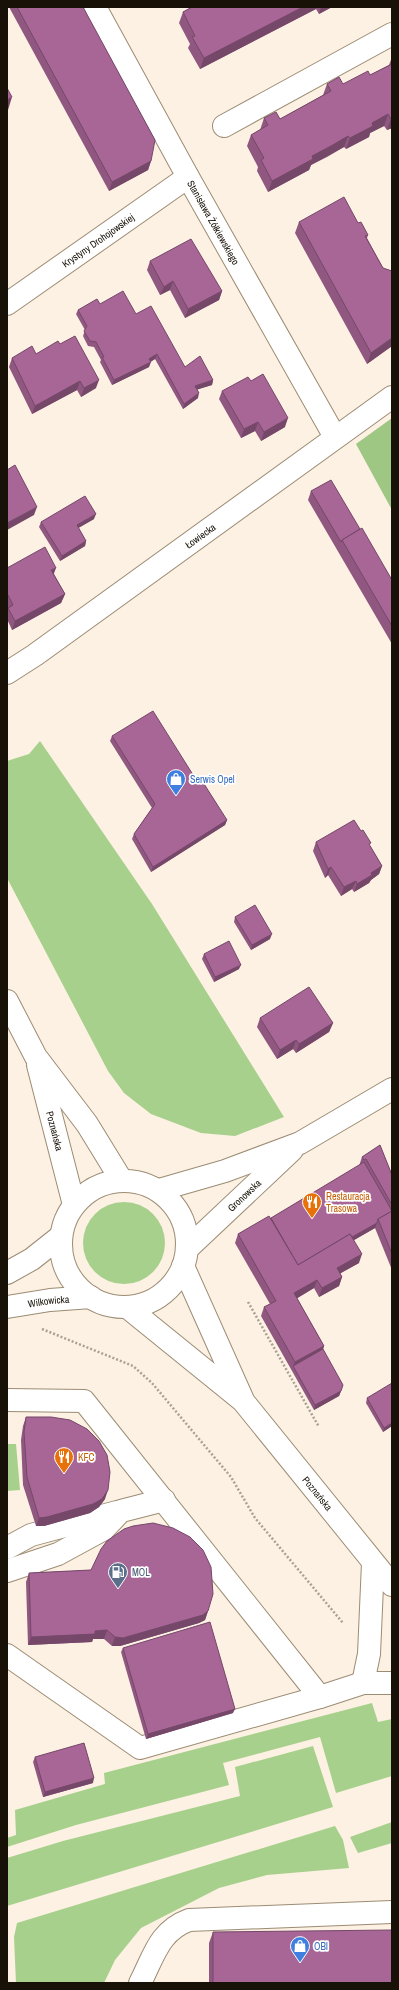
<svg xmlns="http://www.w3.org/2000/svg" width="399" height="1990" font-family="'Archivo Narrow',sans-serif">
<rect width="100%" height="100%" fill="#fcf1e2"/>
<!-- green -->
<g fill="#a7d08c">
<polygon points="40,741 152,904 284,1117 235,1136 201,1133 151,1114 124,1093 108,1071 7,878 7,761 29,754"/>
<circle cx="124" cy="1243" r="41"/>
<polygon points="7,1444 16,1444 20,1490 7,1491"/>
<polygon points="372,1703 378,1722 392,1719 392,1776 336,1793 320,1737 223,1763 229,1785 76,1825 7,1847 7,1838 16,1835 15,1810 105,1784 104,1773"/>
<polygon points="313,1746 333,1807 7,1906 7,1858 63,1841 240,1796 235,1767"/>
<polygon points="392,1822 392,1843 358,1853 350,1837"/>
<polygon points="335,1826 343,1840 349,1868 267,1875 219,1888 141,1928 115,1960 104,1983 16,1983 14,1937 17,1923"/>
</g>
<!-- forest -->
<polygon fill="#9dc782" points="392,418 392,510 356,444"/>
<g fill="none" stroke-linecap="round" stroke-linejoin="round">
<defs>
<g id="minor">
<path id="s1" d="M95,7L188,177L335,437"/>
<polyline points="224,126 392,34"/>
<path id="s2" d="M7,304L188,177"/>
<path id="s3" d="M7,673L35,655L392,397"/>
<polyline points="159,1190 225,1171 300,1143 392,1089"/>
<path id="s4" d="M188,1248L292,1150"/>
<polyline points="7,1400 84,1401 320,1697 363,1683 392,1683"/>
<polyline points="7,1548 31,1535 117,1512"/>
<polyline points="7,1571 58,1554 104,1529 121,1511 164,1500"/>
<polyline points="7,1655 140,1748 320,1697"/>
<polyline points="363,1683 369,1654 373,1563"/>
<path d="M140,1983C154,1956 159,1931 189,1920L392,1912"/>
</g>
<g id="major">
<polyline points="7,1001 36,1057 87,1124 122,1181"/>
<path id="s5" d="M38,1065L74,1205"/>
<circle cx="124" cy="1244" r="63"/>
<polyline points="183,1266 242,1398"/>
<polyline points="7,1273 32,1259 61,1236"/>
<path id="s6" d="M7,1307L50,1300L91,1297"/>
<path id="s7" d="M127,1307L243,1401L392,1585"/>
</g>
</defs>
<!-- minor casing -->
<use href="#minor" stroke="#9c8c74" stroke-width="24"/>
<!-- major casing -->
<use href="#major" stroke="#9c8c74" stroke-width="24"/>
<!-- path -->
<g stroke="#aaa094" stroke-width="2.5" stroke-dasharray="2 2" stroke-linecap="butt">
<polyline points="248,1302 319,1427"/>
<polyline points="42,1329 133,1366 152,1383 231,1477 255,1518 343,1623"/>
</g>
<!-- minor -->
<use href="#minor" stroke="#fff" stroke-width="22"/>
<!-- major -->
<use href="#major" stroke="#fff" stroke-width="22"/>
</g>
<!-- wall -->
<g fill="#905881">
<polygon points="9,7 83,7 151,161 148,170 109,191"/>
<polygon points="192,7 332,7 319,14 316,9 200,69 188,48 190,44 179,23 183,12"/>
<polygon points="392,57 392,128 387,130 384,126 370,133 369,137 346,149 344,147 327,157 311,165 309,170 268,192 257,171 258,167 247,146 251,135 260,130 264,118 280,119 323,95 327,84 343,84 370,75 389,65"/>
<polygon points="299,222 368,235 367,238 383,268 392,271 392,346 367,364 295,233"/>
<polygon points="150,261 222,291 219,300 185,318 170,290 160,295 147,270"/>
<polygon points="100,304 136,314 185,367 213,380 212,385 197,389 198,398 183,409 155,359 150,362 149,367 112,385 100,362 101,360 94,347 88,346 83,336 85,330 76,314 78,310"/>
<polygon points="60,344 96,388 81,397 77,390 32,414 9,367 12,358 36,354"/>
<polygon points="222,391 285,427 261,441 255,431 241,438 219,399"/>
<polygon points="311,491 360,529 392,580 392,644 308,500"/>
<polygon points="94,519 78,528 86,541 85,546 60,561 39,527 41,522"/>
<polygon points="7,568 54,574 65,594 61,603 12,630 7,619 7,612 8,609 7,608"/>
<polygon points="112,736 195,778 227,820 225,825 151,872 132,839 134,834 152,808 110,741"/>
<polygon points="316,842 370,846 382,866 379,874 371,880 369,883 354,892 352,889 341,896 328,875 325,878 313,851"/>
<polygon points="235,917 270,939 251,950 234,922"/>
<polygon points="204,954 239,969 214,982 202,959"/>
<polygon points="260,1018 333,1023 329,1032 296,1053 293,1049 277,1059 257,1027"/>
<polygon points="380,1145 392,1175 392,1270 375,1228 354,1240 359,1263 340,1273 342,1277 339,1286 319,1297 314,1288 297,1298 324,1346 323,1350 341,1391 339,1396 314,1410 261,1316 264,1307 270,1304 235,1243 238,1234 271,1218 359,1166 362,1157"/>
<polygon points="367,1398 392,1426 383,1432 366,1403"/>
<polygon points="26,1417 105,1499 99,1507 90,1513 44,1526 36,1526 23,1485 21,1440 23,1426"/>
<polygon points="91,1570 208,1611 205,1620 199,1623 120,1646 112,1646 104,1639 93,1639 92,1642 28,1645 26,1582 29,1573"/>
<polygon points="123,1648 233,1713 146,1739 121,1652"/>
<polygon points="35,1757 93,1783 43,1797 33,1762"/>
<polygon points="213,1932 392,1983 209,1983 209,1943"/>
</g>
<!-- shaded-wall -->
<g fill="#754769">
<polygon points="303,7 317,7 316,9 200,69 204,58"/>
<polygon points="321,7 332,7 319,14"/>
<polygon points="12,97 8,110 7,110 7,100"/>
<polygon points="388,114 384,126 370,133 369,137 346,149 350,138 372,123"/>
<polygon points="391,119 392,119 392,128 387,130"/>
<polygon points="348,136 344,147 311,165 309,170 268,192 272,181 312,156"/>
<polygon points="151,161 148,170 109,191 112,182"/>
<polygon points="173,281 170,290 160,295 164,287"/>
<polygon points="222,291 219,300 185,318 188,309"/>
<polygon points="392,338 392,346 367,364 371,353"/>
<polygon points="157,354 155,359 147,364 149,359"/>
<polygon points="151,362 149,367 112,385 114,380"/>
<polygon points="99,380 96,388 81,397 84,388"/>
<polygon points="213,380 212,385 193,391 195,386"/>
<polygon points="80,381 77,390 32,414 35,406"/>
<polygon points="199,393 198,398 183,409 184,404"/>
<polygon points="288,418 285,427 261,441 264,432"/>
<polygon points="258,422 255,431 241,438 244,429"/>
<polygon points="37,507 34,515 7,530 7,523"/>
<polygon points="96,514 94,519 75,530 77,525"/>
<polygon points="86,541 85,546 60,561 62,556"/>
<polygon points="56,568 53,576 51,570"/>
<polygon points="65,594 61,603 12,630 15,621"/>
<polygon points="227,820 225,825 151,872 153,867"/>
<polygon points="382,866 379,874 371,880 369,883 354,892 357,884 371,873"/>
<polygon points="331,867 328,875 325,878 328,869"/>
<polygon points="356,881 352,889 341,896 344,887"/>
<polygon points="272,934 270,939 251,950 252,945"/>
<polygon points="241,965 239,969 214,982 215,977"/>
<polygon points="333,1023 329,1032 296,1053 299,1044"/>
<polygon points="296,1040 293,1049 277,1059 280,1050"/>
<polygon points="377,1223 375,1228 295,1274 297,1269"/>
<polygon points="362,1254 359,1263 334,1277 337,1268"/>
<polygon points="342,1277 339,1286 319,1297 322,1288"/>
<polygon points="317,1280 314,1288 291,1302 294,1293"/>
<polygon points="324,1346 321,1354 293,1366 295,1362"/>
<polygon points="341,1391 339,1396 314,1410 315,1405"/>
<polygon points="392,1423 392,1426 383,1432 384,1428"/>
<polygon points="108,1490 105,1499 99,1507 90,1513 44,1526 36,1526 39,1518"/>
<polygon points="208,1611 205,1620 199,1623 120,1646 112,1646 115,1637"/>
<polygon points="107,1630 104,1639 93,1639 92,1642 28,1645 31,1637"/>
<polygon points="235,1709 233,1713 146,1739 148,1734"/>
<polygon points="94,1778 93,1783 43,1797 45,1792"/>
</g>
<!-- building -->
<g fill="#a76696" stroke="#754769">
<polygon points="17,7 83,7 155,140 151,161 112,182"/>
<polygon points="192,7 303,7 204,58 192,37 195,36 183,12"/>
<polygon points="392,64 392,119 391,119 388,114 372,123 373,126 350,138 348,136 331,146 312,156 313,159 272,181 261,160 264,158 251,135 268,125 264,118 276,112 280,119 331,91 327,84 339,77 343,84 368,71 370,75"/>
<polygon points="7,88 12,97 7,100"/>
<polygon points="344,197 358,223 361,222 368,235 365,236 383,268 392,271 392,338 371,353 299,222"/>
<polygon points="191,239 222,291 188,309 173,281 164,287 150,261"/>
<polygon points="123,291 136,314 151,306 185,367 200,356 213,380 195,386 199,393 184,404 157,354 149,359 151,362 114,380 102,357 104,357 96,342 90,341 84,331 87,326 78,310 97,299 100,304"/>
<polygon points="75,336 99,380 84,388 80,381 35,406 12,358 32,346 36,354 58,341 60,344"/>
<polygon points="263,374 288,418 264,432 258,422 244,429 222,391 248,377 251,381"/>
<polygon points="15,465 37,507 7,523 7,470"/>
<polygon points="331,480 360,529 342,540 341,542 311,491"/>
<polygon points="85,496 96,514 77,525 86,541 62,556 41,522"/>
<polygon points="362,528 392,580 392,626 342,540"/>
<polygon points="45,547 56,568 51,570 65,594 15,621 8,608 13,605 8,595 7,595 7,568"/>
<polygon points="153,711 195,778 199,776 227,820 153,867 134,834 155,804 112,736"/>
<polygon points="354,820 361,831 363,830 371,843 369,844 382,866 371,873 372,875 357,884 356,881 344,887 331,867 328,869 316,842"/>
<polygon points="255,905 272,934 252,945 235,917"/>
<polygon points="229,941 241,965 215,977 204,954"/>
<polygon points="309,987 333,1023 299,1044 296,1040 280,1050 260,1018"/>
<polygon points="380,1145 392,1175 392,1205 366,1159 364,1160 362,1157"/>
<polygon points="364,1162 392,1211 378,1219 377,1223 352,1237 350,1234 298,1265 271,1218"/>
<polygon points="392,1211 392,1254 378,1219"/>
<polygon points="269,1216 298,1265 350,1234 362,1254 337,1268 342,1277 322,1288 317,1280 294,1293 324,1346 295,1362 264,1307 276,1301 238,1234"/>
<polygon points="323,1349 343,1385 341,1391 315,1405 293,1366"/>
<polygon points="392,1383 392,1423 384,1428 367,1398"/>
<polygon points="26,1417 51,1417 70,1420 87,1429 99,1441 107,1455 110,1472 108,1490 102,1499 93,1504 47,1517 39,1518 27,1477 24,1432"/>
<polygon points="153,1523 173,1528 190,1537 203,1550 211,1567 213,1594 208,1611 203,1615 123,1638 115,1637 107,1630 95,1631 95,1634 31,1637 29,1573 91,1570 101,1549 107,1541 124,1529 133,1526"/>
<polygon points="210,1622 235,1709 148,1734 123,1648"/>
<polygon points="84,1743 94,1778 45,1792 35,1757"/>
<polygon points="392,1930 392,1983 213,1983 213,1932"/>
</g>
<!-- icons -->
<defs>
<symbol id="shop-pin" viewBox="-11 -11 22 30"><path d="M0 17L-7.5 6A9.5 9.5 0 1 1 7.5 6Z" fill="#3f7fe0" stroke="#fff"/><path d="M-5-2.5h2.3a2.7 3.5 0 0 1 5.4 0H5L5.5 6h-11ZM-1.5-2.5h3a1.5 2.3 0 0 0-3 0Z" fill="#fff"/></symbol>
<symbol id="restaurant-pin" viewBox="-11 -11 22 30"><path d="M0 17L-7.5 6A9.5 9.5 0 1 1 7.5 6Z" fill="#e8710a" stroke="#fff"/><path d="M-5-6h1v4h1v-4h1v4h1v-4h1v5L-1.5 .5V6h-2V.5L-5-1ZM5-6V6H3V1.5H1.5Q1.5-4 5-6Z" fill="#fff"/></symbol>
<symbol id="fuel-pin" viewBox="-11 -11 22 30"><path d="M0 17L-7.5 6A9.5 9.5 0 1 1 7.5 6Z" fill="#5c6f8a" stroke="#fff"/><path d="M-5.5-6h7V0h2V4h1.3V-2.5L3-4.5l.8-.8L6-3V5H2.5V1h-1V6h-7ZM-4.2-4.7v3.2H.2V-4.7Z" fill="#fff"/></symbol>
</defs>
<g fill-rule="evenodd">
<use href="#shop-pin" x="165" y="768" width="22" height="30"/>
<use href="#restaurant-pin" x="301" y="1191" width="22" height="30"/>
<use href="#restaurant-pin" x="53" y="1446" width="22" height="30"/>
<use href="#fuel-pin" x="107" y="1561" width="22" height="30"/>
<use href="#shop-pin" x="289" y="1935" width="22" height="30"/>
</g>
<g text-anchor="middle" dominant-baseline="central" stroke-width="3.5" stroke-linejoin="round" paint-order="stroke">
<!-- street labels -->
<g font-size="10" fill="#171108" stroke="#fff">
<text stroke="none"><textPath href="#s1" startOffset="246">Stanisława Żółkiewskiego</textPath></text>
<text stroke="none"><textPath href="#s2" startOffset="111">Krystyny Drohojowskiej</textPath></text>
<text stroke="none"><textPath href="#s3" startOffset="237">Łowiecka</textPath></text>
<text stroke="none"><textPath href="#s5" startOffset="68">Poznańska</textPath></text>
<text stroke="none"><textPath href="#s4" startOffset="77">Gronowska</textPath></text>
<text stroke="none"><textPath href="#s6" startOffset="42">Wilkowicka</textPath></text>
<text stroke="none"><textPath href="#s7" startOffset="268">Poznańska</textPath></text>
</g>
<!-- shop labels -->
<g font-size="10" fill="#366cbe" stroke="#fff" text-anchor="start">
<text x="190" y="779">Serwis Opel</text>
<text x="314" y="1946">OBI</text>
</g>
<!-- food labels -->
<g font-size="10" fill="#c56008" stroke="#fff" text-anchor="start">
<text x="326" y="1196">Restauracja<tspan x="326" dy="12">Trasowa</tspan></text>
<text x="78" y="1457">KFC</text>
</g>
<!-- service labels -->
<g font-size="10" fill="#4e5e75" stroke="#fff" text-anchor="start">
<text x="132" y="1572">MOL</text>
</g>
</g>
<!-- border -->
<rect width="399" height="1990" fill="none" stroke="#171108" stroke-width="16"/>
</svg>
